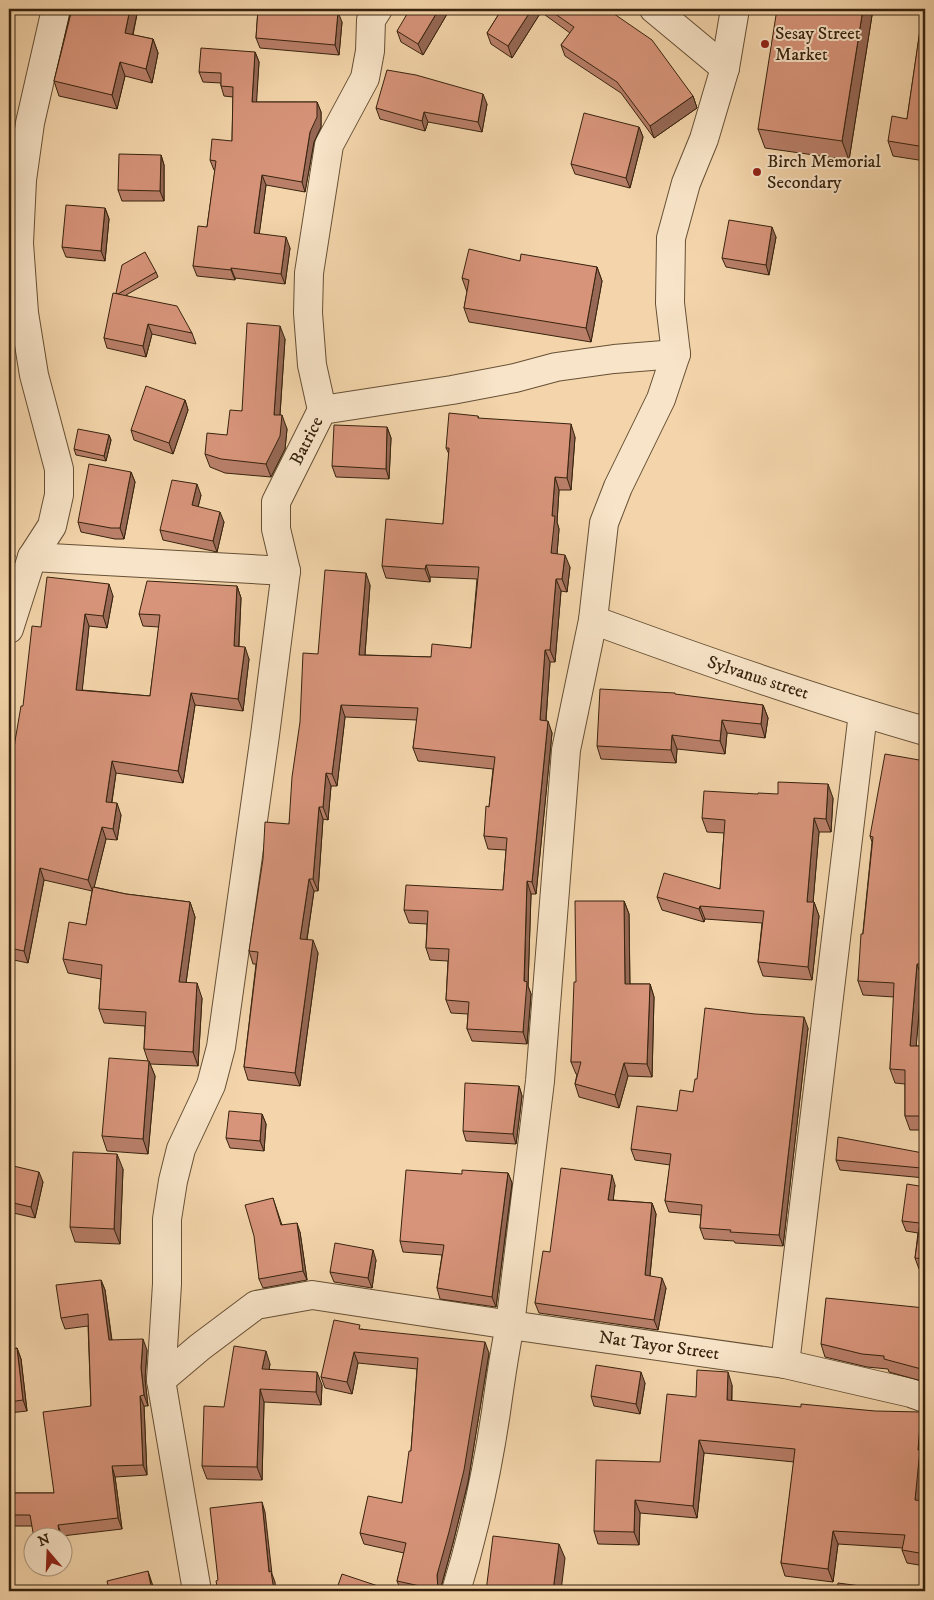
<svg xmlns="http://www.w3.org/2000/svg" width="934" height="1600" font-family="'IM FELL DW Pica',serif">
<rect width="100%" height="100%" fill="#f4d5ab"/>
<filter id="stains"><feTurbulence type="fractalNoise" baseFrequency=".004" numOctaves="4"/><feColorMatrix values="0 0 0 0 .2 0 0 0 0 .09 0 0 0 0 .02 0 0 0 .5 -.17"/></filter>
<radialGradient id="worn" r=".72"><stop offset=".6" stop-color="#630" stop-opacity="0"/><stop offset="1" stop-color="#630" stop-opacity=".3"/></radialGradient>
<!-- green -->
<polygon fill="#b9be8b" stroke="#78704c" points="9,124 21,129 9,163"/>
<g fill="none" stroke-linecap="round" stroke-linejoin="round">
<defs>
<g id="street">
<polyline points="654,9 725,68"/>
<polyline points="322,410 312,365 308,313 309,273 329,145 365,78 370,51 371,20 378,9"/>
<polyline points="322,410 452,390 515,378 556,367 614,359 676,354"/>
<polyline points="32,557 286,571"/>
<path d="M593,620C702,660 813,699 925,731"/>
<polyline points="9,629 32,557 52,526 59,495 59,469 34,375 24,313 19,243 22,180 30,123 56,9"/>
<polyline points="785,1364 863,713"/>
<polyline points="161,1380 200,1347 256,1305 312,1295 510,1325 785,1364 911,1393 925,1398"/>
<polyline points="197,1591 161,1380 167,1284 167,1219 173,1181 181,1149 211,1085 221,1047 265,735 286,571 276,529 276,502 322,410"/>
<path d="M456,1591C474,1533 487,1472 496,1412C500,1383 504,1354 510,1325L540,1081L566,750L593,620L604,523L618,487L661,399L676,354L670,303L671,238L686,183L704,139L725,68L735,9"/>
</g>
</defs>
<!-- street casing -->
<use href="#street" stroke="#665035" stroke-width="30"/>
<!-- street -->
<use href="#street" stroke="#f8e4c8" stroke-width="28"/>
</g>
<!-- wall -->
<g fill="#b97f69" stroke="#37230e">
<polygon points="68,9 138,9 133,35 153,39 158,53 152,83 125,76 117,109 59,96 54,81 70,14"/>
<polygon points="258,9 321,9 320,10 342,22 339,55 260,48 256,38"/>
<polygon points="450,9 423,55 401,42 397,31"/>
<polygon points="502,9 607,9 693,96 697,108 654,138 621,93 565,56 561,45 570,33 541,12 512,58 491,44 487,33"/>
<polygon points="873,9 849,160 765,148 758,129"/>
<polygon points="908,9 925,9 925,161 893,156 888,141 907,119 923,11"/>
<polygon points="255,52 259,62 256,102 317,102 321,112 321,127 314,142 305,192 266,185 259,234 290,248 285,284 235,278 235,280 197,276 193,266 207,227 215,171 214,170 210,160 232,141 233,97 224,96 221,86 221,83 203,82 199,72"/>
<polygon points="487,104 482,132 428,122 425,131 380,119 376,108"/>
<polygon points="639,127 643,137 630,188 575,174 571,164"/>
<polygon points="161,155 164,165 164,201 122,201 118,190"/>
<polygon points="105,208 109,219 105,261 66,257 62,247"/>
<polygon points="776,237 769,275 726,267 722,258"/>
<polygon points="520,261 597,267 602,281 591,342 469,322 464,308 467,292 462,278"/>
<polygon points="156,272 158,277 126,295 192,333 196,344 152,334 146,357 107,348 104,338 116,293"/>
<polygon points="285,339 280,415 287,429 285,449 271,477 225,473 210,467 205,454 227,435"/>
<polygon points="185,400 188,410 173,454 134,440 131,430"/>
<polygon points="478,416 479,419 575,437 571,490 559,490 557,522 559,529 557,554 570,567 567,592 561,591 555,662 550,662 546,721 552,733 536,894 531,894 528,986 531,994 527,1044 472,1041 467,1029 468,1014 451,1013 446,1000 448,961 430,960 426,948 427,924 409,923 404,910 503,890 506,850 488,849 484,836 489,807 493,769 418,761 413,748 417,720 345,717 337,786 331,786 328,820 323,819 318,891 314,891 307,940 318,953 300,1086 248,1080 244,1067 256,964 253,964 249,951 289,824 318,654 370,585 365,655 431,657 471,648 477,579 430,577 430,582 386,578 382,566 443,524 449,454 446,448"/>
<polygon points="387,427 391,438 389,479 336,477 332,466"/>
<polygon points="109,435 111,440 106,461 76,455 74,449"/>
<polygon points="131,472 135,482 124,539 115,539 81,532 78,522"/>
<polygon points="201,495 198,507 224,522 217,552 163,540 160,530"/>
<polygon points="237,586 241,598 239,646 249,659 243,711 195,705 183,783 116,773 112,802 121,815 117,840 106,839 94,887 126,894 190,902 195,917 186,983 202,998 198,1066 150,1064 155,1076 148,1154 107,1151 102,1136 148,1061 144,1049 145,1026 104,1023 99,1009 101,979 68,973 63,959 86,925 92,891 44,880 28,963 9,959 9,784 41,627 113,596 107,628 89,626 82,690 150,696 159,627 143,626 139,614"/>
<polygon points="675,695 763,705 768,718 765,738 727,733 725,754 677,749 676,763 601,759 597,746"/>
<polygon points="925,761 925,978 922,978 916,1046 925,1046 925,1130 910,1130 905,1116 905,1084 895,1083 890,1069 894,997 863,995 858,981 872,842 870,836"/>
<polygon points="758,794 833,798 831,832 819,832 813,902 814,902 819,916 812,980 763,976 758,962 762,923 705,919 704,922 662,910 657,897 720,889 724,833 707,832 702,818"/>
<polygon points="624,901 629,914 630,984 650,984 654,997 652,1077 628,1076 619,1108 579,1097 575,1084 577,1074 576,1074 571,1062 576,982"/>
<polygon points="808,1028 783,1246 735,1243 734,1241 704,1239 700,1228 701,1215 669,1212 665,1201 670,1165 635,1160 631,1149 677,1111 693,1092 697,1079"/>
<polygon points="519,1086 522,1096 516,1144 466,1141 463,1131"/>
<polygon points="262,1114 266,1124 264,1151 230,1148 226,1138"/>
<polygon points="923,1153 925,1158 925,1178 840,1170 836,1160"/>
<polygon points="9,1165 43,1182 35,1218 9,1212"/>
<polygon points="123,1169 120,1244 75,1242 70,1227"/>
<polygon points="508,1173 512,1183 496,1307 440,1299 437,1288 442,1255 403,1252 400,1241 462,1174"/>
<polygon points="615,1185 613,1200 652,1203 656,1214 650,1276 666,1288 658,1330 539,1313 535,1303 550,1252"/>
<polygon points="925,1187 925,1269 919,1269 915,1258 918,1233 906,1231 902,1221"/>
<polygon points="273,1198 282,1225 300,1232 307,1280 263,1288 259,1279"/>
<polygon points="376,1260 372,1288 334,1282 330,1272"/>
<polygon points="101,1280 105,1290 112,1340 147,1350 145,1379 148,1406 144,1406 147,1475 115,1477 122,1529 62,1536 65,1557 62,1557 62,1538 32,1526 9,1526 9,1493 54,1493 91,1406 88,1326 65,1329 61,1318"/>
<polygon points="925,1308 925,1382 889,1372 888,1369 867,1367 825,1357 821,1344"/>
<polygon points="361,1329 489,1353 468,1482 453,1543 441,1587 441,1591 401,1591 397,1581 404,1553 364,1544 360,1533 402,1503 411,1451 417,1369 358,1363 352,1394 325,1388 321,1377"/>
<polygon points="17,1348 21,1359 27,1411 9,1413 9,1350"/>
<polygon points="270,1364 269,1369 322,1385 321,1405 264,1402 262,1480 207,1479 202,1466 224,1407"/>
<polygon points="645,1383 640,1414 594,1406 591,1396"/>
<polygon points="732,1385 732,1401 925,1425 923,1459 924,1463 921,1500 925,1501 925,1566 907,1563 902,1550 903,1548 838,1544 833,1582 785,1576 781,1563 794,1462 704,1453 697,1518 640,1513 639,1545 598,1544 594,1531 660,1462 696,1397"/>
</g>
<!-- shaded-wall -->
<g fill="#966855" stroke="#37230e">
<polygon points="130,9 138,9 130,47 125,33"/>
<polygon points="309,9 321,9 312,20"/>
<polygon points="439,9 450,9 423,55 418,44"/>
<polygon points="532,9 539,9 541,12 512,58 508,46"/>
<polygon points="863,9 873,9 849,160 842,141"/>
<polygon points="338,12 342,22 339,55 335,45"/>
<polygon points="153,39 158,53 152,83 146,69"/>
<polygon points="255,52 259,62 256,112 252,102"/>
<polygon points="120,62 125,76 117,109 112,95"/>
<polygon points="483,94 487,104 482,132 478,122"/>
<polygon points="693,96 697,108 654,138 650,126"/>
<polygon points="317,102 321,112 321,127 314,142 305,192 302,182 310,132"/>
<polygon points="424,112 428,122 425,131 422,121"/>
<polygon points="639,127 643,137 630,188 626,178"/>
<polygon points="161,155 164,165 164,201 160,191"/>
<polygon points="262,175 266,185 258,243 254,233"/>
<polygon points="105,208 109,219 105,261 101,251"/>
<polygon points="772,227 776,237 769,275 766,265"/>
<polygon points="286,237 290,248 285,284 281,274"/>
<polygon points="597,267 602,281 591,342 586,328"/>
<polygon points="231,268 235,278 235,280 231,270"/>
<polygon points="148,324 152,334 146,357 143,346"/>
<polygon points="280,326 285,339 279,428 274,415"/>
<polygon points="185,400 188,410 173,454 169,443"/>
<polygon points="282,415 287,429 285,449 271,477 266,464"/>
<polygon points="571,424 575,437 571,490 567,478"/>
<polygon points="387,427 391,438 389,479 386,469"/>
<polygon points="109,435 111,440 106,461 104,456"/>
<polygon points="131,472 135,482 124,539 120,528"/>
<polygon points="555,477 559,490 557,522 559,529 556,566 551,553 552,516"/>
<polygon points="197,484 201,495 196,515 192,505"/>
<polygon points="220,512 224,522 217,552 213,541"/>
<polygon points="11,544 15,556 9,577 9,551"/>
<polygon points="565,555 570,567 567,592 562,579"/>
<polygon points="426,565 430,577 430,582 425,569"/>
<polygon points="366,573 370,585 364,667 359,655"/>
<polygon points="556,579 561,591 555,662 550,650"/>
<polygon points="109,584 113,596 107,628 103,616"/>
<polygon points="237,586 241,598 238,658 234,646"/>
<polygon points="85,614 89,626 81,702 76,690"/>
<polygon points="245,647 249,659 243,711 238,699"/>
<polygon points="545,650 550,662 545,732 540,720"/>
<polygon points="191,693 195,705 183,783 178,771"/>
<polygon points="341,705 345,717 337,786 332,774"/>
<polygon points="763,705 768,718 765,738 761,724"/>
<polygon points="722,720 727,733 725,754 720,741"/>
<polygon points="548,721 552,733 536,894 532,882"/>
<polygon points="672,735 677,749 676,763 671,750"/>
<polygon points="112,761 116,773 110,813 106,802"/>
<polygon points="326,773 331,786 328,820 323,807"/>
<polygon points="828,784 833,798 831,832 826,819"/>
<polygon points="117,803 121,815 117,840 113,829"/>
<polygon points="319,807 323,819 318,891 313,879"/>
<polygon points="814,818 819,832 812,915 807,902"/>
<polygon points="102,827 106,839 93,892 88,880"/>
<polygon points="40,868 44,880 28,963 24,951"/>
<polygon points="309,879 314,891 305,951 300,939"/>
<polygon points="527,881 531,894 528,986 531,994 527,1044 523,1032"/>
<polygon points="624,901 629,914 630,996 625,984"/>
<polygon points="190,902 195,917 184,997 179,982"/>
<polygon points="814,902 819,916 812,980 808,967"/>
<polygon points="700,906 705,919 704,922 699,909"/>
<polygon points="313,940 318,953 300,1086 295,1073"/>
<polygon points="917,964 922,978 915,1060 910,1046"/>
<polygon points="197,983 202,998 198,1066 193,1052"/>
<polygon points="650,984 654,997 652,1077 647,1064"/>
<polygon points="804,1017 808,1028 783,1246 779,1235"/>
<polygon points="149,1061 155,1076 148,1154 143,1139"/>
<polygon points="624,1063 628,1076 619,1108 615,1095"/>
<polygon points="519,1086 522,1096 516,1144 513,1134"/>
<polygon points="262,1114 266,1124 264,1151 260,1141"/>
<polygon points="923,1153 925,1158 925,1178 921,1168"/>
<polygon points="117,1154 123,1169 120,1244 114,1229"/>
<polygon points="39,1172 43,1182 35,1218 31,1207"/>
<polygon points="508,1173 512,1183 496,1307 492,1297"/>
<polygon points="612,1175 615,1185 612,1210 608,1200"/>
<polygon points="652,1203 656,1214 649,1285 645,1275"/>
<polygon points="297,1223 300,1232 307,1280 303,1271"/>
<polygon points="373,1250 376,1260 372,1288 368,1278"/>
<polygon points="662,1278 666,1288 658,1330 654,1320"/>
<polygon points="101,1280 105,1290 113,1351 109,1340"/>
<polygon points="143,1339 147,1350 145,1379 148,1406 144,1395 141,1368"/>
<polygon points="485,1342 489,1353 468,1482 453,1543 441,1587 441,1591 438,1591 437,1575"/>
<polygon points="17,1348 21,1359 27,1411 23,1400"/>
<polygon points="266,1351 270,1364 267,1381 262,1369"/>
<polygon points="354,1352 358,1363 352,1394 347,1382"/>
<polygon points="317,1372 322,1385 321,1405 316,1392"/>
<polygon points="641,1372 645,1383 640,1414 636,1404"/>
<polygon points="728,1372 732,1385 731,1413 727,1400"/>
<polygon points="260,1389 264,1402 262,1480 257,1467"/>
<polygon points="140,1396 144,1406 147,1475 143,1465"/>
<polygon points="921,1412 925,1425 923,1459 924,1463 920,1513 915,1500"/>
<polygon points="699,1440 704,1453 697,1518 693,1506"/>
<polygon points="112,1466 115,1477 122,1529 118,1518"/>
<polygon points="635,1500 640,1513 639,1545 634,1532"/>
<polygon points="262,1502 265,1512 272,1574 275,1582 276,1591 274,1591 269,1572"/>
<polygon points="58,1525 62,1536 65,1557 62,1549 62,1538 60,1538"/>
<polygon points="833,1531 838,1544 833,1582 828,1569"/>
<polygon points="559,1544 565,1558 561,1591 553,1591"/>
<polygon points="148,1571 153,1586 154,1591 152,1591"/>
</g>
<!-- building -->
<g fill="#d7947a" stroke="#37230e">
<polygon points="72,9 130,9 125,33 153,39 146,69 120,62 112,95 54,81"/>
<polygon points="258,9 309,9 308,9 338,12 335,45 256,38"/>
<polygon points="410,9 439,9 418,44 397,31"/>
<polygon points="502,9 532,9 508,46 487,33"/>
<polygon points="548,9 607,9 652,40 693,96 650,126 617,82 561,45 574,27"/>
<polygon points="777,9 863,9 842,141 758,129"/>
<polygon points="923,9 925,9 925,147 888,141 892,116 907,119"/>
<polygon points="201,48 255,52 252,102 317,102 317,117 310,132 302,182 262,175 254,233 286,237 281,274 231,268 231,270 193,266 198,226 207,227 216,161 210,160 212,139 232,141 233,87 221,86 221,73 199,72"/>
<polygon points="387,70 416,75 483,94 478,122 424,112 422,121 376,108"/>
<polygon points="584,113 639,127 626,178 571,164"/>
<polygon points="119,154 161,155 160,191 118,190"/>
<polygon points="66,205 105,208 101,251 62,247"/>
<polygon points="729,220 772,227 766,265 722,258"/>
<polygon points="469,249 520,261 521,254 597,267 586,328 464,308 469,280 462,278"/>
<polygon points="145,252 156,272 118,294 116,293 122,265"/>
<polygon points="113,293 177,306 192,333 148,324 143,346 104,338"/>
<polygon points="247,323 280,326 274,415 282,415 280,436 266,464 221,459 205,454 207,433 227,435 230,410 242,411"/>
<polygon points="146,386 185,400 169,443 131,430"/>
<polygon points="449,413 478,416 478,418 571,424 567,478 555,477 552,516 555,516 551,553 565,555 562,579 556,579 550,650 545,650 540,720 548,721 532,882 527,881 524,981 527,982 523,1032 467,1029 469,1002 446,1000 449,949 426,948 428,911 404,910 406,885 503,890 507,838 484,836 486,806 489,807 495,757 413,748 418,708 341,705 332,774 326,773 323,807 319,807 313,879 309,879 300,939 313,940 295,1073 244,1067 258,952 249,951 263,859 265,822 289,824 292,777 300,722 303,653 318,654 325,570 366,573 359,655 431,657 432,644 471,648 479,567 426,565 425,569 382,566 386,519 443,524 449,448 446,448"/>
<polygon points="334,425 387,427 386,469 332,466"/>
<polygon points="78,429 109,435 104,456 74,449"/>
<polygon points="89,464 131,472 120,528 111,528 78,522"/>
<polygon points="172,480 197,484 192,505 220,512 213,541 160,530"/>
<polygon points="9,543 11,544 9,551"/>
<polygon points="47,577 109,584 103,616 85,614 76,690 150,696 160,615 139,614 147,581 237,586 234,646 245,647 238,699 191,693 178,771 112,761 106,802 117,803 113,829 102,827 88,880 40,868 24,951 9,948 9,784 15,741 21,706 23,706 32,626 41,627"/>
<polygon points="600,689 675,693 675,694 763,705 761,724 722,720 720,741 672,735 671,750 597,746"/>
<polygon points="885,754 925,761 925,964 917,964 910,1046 925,1046 925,1116 905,1116 905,1070 890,1069 894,983 858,981 861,934 863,934 873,837 870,836"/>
<polygon points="778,782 828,784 826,819 814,818 807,902 814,902 808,967 758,962 764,911 700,906 699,909 657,897 664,873 720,889 725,820 702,818 704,791 758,794 758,793 778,794"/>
<polygon points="93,887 126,894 190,902 179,982 197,983 193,1052 144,1049 146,1012 99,1009 102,965 63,959 69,922 86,925"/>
<polygon points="575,901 624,901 625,984 650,984 647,1064 624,1063 615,1095 575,1084 581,1062 571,1062 574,982 576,982"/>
<polygon points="705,1008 755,1014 804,1017 779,1235 730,1232 731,1230 700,1228 702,1205 665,1201 671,1154 631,1149 637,1106 677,1111 680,1090 693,1092 695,1079 697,1079"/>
<polygon points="109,1058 149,1061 143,1139 102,1136"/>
<polygon points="465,1083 519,1086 513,1134 463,1131"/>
<polygon points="229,1111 262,1114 260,1141 226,1138"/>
<polygon points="838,1137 923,1153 921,1168 836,1160"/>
<polygon points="73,1152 117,1154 114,1229 70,1227"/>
<polygon points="9,1165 39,1172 31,1207 9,1202"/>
<polygon points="561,1168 612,1175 608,1200 652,1203 645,1275 662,1278 654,1320 535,1303 543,1251 550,1252"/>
<polygon points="406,1170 462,1174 462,1170 508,1173 492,1297 437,1288 444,1245 400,1241"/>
<polygon points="907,1184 925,1187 925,1259 915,1258 920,1223 902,1221"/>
<polygon points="273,1198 281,1225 297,1223 303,1271 259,1279 254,1236 245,1205"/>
<polygon points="335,1243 373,1250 368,1278 330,1272"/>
<polygon points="101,1280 109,1340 143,1339 141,1368 144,1395 140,1396 143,1465 112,1466 118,1518 58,1525 60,1538 34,1538 30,1515 9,1515 9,1493 54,1493 43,1412 91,1406 88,1314 61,1318 56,1285"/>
<polygon points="826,1298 925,1308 925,1370 884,1359 884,1356 862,1354 821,1344"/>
<polygon points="334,1320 360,1325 359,1329 485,1342 464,1470 449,1532 437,1575 438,1590 397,1581 406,1543 360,1533 368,1496 402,1503 409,1451 411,1451 418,1358 354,1352 347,1382 321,1377"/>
<polygon points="234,1346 266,1351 262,1369 317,1372 316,1392 260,1389 257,1467 202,1466 204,1406 224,1407"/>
<polygon points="17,1348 23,1400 9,1402 9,1350"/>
<polygon points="596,1365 641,1372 636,1404 591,1396"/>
<polygon points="697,1370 728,1372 727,1400 801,1407 801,1404 875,1411 921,1412 918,1450 920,1450 915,1500 925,1501 925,1554 902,1550 905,1535 833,1531 828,1569 781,1563 795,1449 699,1440 693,1506 635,1500 634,1532 594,1531 596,1460 660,1462 667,1394 696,1397"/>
<polygon points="262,1502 269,1572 271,1571 274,1591 218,1591 216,1581 218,1580 210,1508"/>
<polygon points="493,1536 559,1544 553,1591 486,1591"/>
<polygon points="148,1571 152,1591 109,1591 107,1581"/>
<polygon points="342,1574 393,1591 336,1591"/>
<polygon points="838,1583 891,1590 891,1591 837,1591"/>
</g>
<!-- markers -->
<g fill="#8f2418" stroke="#f8e4c8" stroke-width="2">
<circle cx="765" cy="44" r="5"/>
<circle cx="757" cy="172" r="5"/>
</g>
<g text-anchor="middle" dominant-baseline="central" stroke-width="4" stroke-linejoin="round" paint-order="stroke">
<!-- poi labels -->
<g font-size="18" fill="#37230e" stroke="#f8e4c8" text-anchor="start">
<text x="775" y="34">Sesay Street<tspan x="775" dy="21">Market</tspan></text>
<text x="767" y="162">Birch Memorial<tspan x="767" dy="21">Secondary</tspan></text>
</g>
<!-- street labels -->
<g font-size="18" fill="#37230e" stroke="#f8e4c8">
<text transform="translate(307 441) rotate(-63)">Batrice</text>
<text transform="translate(758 678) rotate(18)">Sylvanus street</text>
<text transform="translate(659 1346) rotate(8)">Nat Tayor Street</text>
</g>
</g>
<!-- margin -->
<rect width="934" height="1600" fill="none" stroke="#f4d5ab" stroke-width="30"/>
<rect x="10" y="10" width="914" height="1580" fill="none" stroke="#37230e" stroke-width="2.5"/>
<rect x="15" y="15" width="904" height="1570" fill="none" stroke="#37230e"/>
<!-- north arrow -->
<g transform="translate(48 1552) rotate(341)"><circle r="24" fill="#f8e4c8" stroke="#ab977e"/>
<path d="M0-4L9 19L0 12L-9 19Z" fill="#8f2418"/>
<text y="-8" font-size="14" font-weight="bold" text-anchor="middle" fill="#37230e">N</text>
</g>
<rect width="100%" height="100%" filter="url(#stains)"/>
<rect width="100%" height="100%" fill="url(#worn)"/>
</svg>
